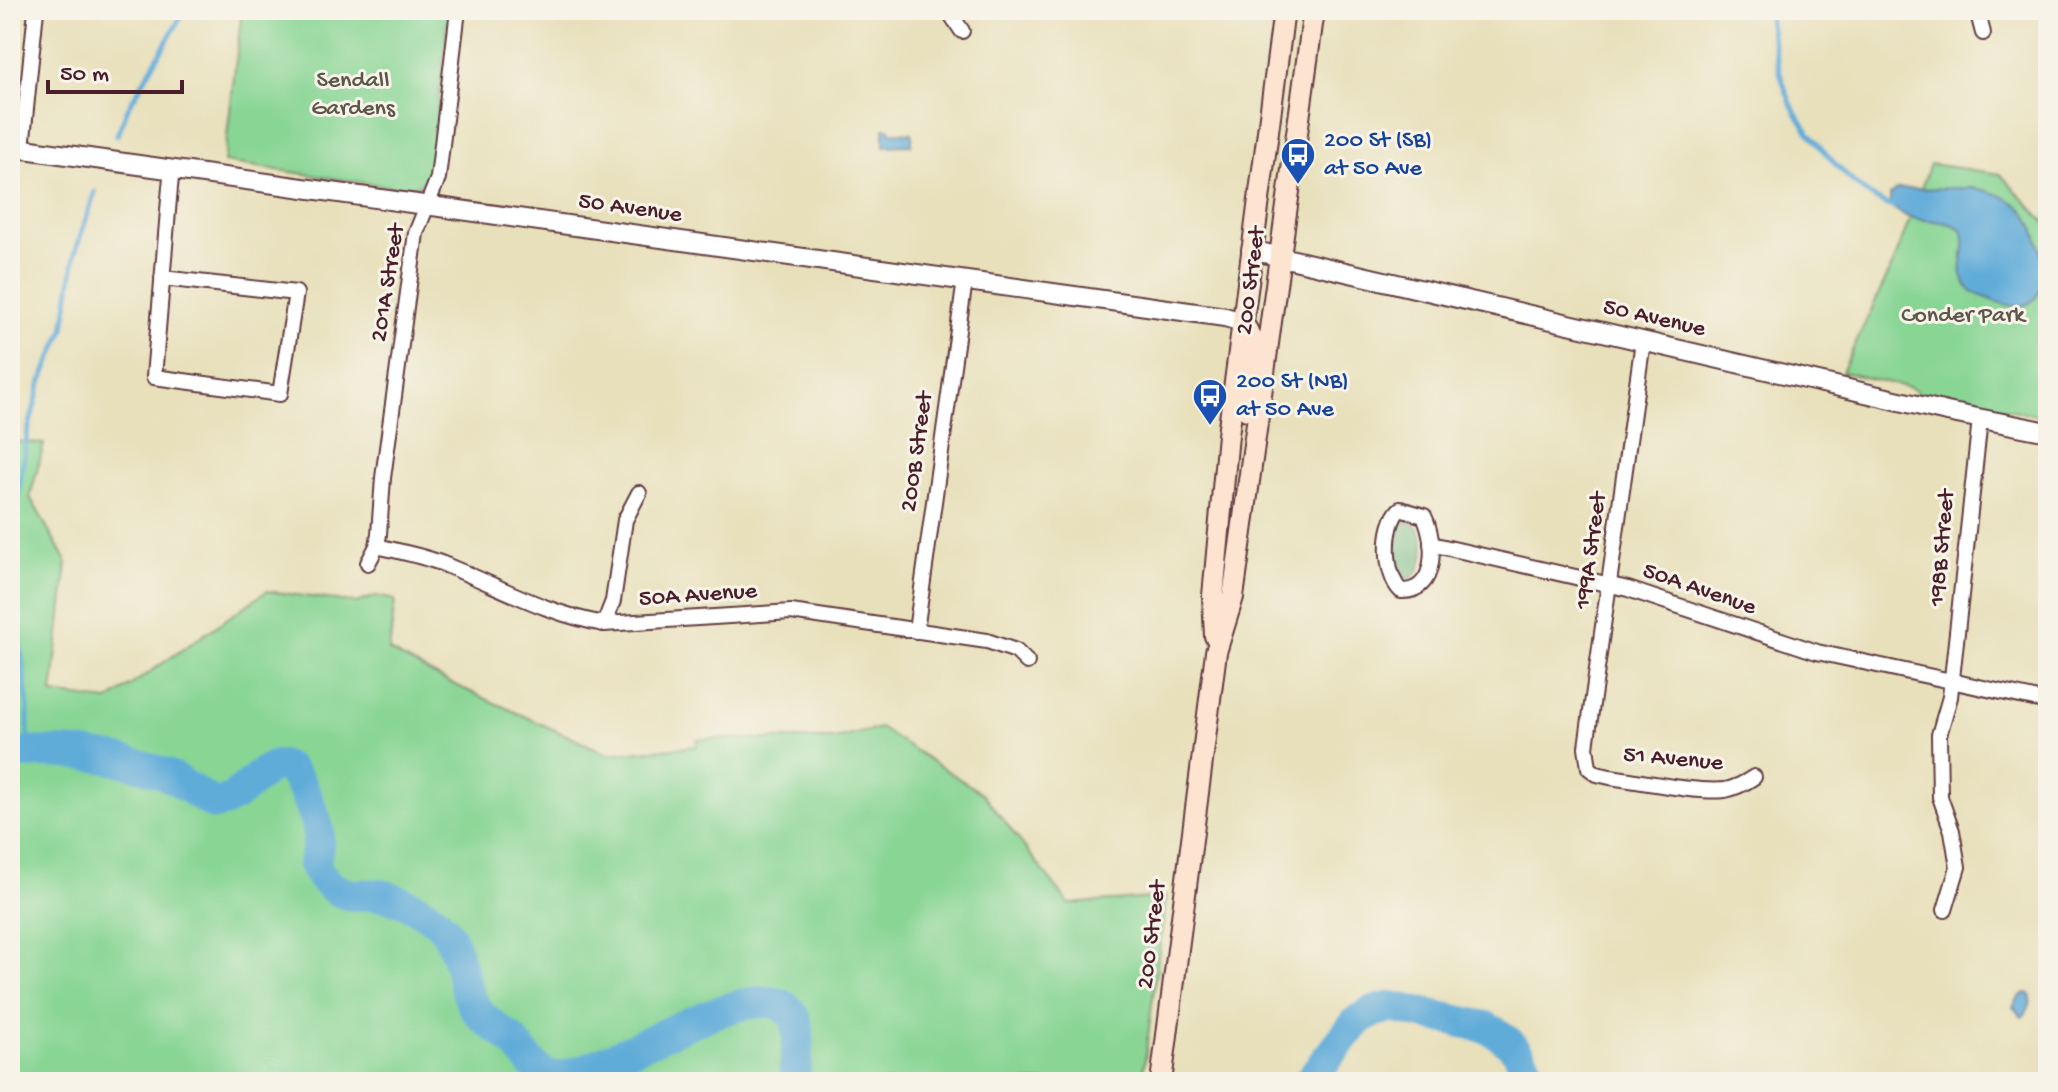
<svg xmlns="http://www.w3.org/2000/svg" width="2058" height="1092" font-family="'Gochi Hand',sans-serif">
<rect width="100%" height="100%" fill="#f7f3e8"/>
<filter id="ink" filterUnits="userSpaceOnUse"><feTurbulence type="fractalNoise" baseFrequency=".0125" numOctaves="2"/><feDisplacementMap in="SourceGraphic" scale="16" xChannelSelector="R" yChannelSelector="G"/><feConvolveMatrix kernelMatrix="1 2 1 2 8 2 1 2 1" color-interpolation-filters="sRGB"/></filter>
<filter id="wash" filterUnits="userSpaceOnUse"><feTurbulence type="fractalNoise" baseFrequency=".006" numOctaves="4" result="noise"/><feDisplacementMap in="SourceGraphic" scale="32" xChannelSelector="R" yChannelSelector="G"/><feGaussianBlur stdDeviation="1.8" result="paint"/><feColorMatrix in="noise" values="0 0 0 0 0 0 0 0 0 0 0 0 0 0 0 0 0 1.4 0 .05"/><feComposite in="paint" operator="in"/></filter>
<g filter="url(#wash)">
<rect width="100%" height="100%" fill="#e8e0bb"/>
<!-- green -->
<g fill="#88d594" stroke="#697a60" stroke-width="2">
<path d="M242,10H449L431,167C428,181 420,186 406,189L224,162Z"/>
<polygon points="1930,164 2000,174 2048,225 2048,417 1971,402 1958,405 1921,395 1911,388 1842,372 1893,264"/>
<polygon points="10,441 44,444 30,497 67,563 52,694 108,701 267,591 356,603 376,596 395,600 389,651 444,680 608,754 697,746 697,739 835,739 880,728 983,794 1069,904 1166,897 1142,1082 10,1082"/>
</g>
<!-- forest -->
<path fill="#6eb67e" stroke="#5c6a54" stroke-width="2" d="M1407,521C1430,527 1428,567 1410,579L1398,574L1396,568L1395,529L1401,523Z"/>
<!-- water -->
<g fill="#61acd9" stroke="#566682" stroke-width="2">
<polygon points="884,128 889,128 892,132 912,133 912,145 884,146"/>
<path d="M1973,188C1991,191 2009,196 2023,210C2041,228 2058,304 2019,306C2005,307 1985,297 1972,292C1950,271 1971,252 1962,229C1937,214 1908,228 1890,204V195L1897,189Z"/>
<path d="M2026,993L2030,994C2033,1000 2028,1013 2022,1017L2013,1007L2019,997Z"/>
</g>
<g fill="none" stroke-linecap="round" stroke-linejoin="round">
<!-- stream -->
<g stroke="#61acd9" stroke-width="5">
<path d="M1768,10C1772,40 1778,73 1790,101C1801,130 1867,209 1899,207"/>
<polyline points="117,135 128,108 185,10"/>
<polyline points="28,752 28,707 18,627 13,565 20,482 27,435 40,385 64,329 75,253 95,192"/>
</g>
<!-- river -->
<g stroke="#61acd9" stroke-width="32">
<path d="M10,754C57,749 128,756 171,777C186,785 199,795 214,804C253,802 275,725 306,796C318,824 323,833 314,863C319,879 336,894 354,895C362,895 370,894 379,895C396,897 420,909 434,919C459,936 459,977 471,1001C480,1020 501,1029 515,1043C523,1052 530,1063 539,1070C541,1071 548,1075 550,1076C590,1087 772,954 796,1021C802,1040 793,1063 795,1082"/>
<path d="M1308,1082L1357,1021L1372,1012L1391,1007L1486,1027C1515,1042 1520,1054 1534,1082"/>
</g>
</g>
</g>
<g filter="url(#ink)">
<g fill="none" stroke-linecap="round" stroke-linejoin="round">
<defs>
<g id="minor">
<polyline points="948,10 962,31"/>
<polyline points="1977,10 1983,33"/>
<polyline points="22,148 36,10"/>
<polyline points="162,278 296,293 280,394 154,377 170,187 172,169"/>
<path d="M1643,341L1586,747L1589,768L1597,774L1610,777C1641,781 1695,793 1725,790C1736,788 1745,783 1754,777"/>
<path d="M1400,509L1424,516C1436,540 1438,593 1401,591C1384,575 1383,525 1400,509Z"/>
<polyline points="1431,544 1628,589 1817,652 2048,702"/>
<path d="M377,546C400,552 426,556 448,566C503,588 545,613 604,624L791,612L987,641L1016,651L1027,662"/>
<polyline points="368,563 377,546 379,534 383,478 416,233 438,178 458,10"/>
<polyline points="604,624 613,601 625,520 639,493"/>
<polyline points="916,631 965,280"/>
<polyline points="1945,910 1958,867 1952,831 1940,797 1939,735 1950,697 1980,419"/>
</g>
<g id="tertiary">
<polyline points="10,147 1225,317 1242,322"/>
<polyline points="1251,250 1947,412 2048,432"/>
</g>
<g id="secondary">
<path d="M1244,325C1261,349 1250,382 1247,410"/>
<polyline points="1215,636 1213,596 1228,435 1284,10"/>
<polyline points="1161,1082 1216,652 1233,597 1314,10"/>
</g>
</defs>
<!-- minor casing -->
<use href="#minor" stroke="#623c41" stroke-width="18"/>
<!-- tertiary casing -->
<use href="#tertiary" stroke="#623c41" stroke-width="22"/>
<!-- secondary casing -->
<use href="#secondary" stroke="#623c41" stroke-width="24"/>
<!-- minor -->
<use href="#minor" stroke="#fff" stroke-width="14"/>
<!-- tertiary -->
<use href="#tertiary" stroke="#fff" stroke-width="18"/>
<!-- secondary -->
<use href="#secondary" stroke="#fde4d1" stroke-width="20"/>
</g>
</g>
<!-- icons -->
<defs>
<symbol id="bus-pin" viewBox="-11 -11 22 30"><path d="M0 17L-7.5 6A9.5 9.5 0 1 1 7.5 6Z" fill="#1a4fb4" stroke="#f7f3e8"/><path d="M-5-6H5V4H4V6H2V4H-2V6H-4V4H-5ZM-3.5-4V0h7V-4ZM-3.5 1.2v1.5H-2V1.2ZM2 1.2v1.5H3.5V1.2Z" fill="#fff"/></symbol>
</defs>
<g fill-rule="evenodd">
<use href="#bus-pin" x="1278" y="135" width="40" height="54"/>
<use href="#bus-pin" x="1190" y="376" width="40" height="54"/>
</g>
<g text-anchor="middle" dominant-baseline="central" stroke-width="6" stroke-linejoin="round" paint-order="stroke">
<!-- park labels -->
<g font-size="24" fill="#5d564a" stroke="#f7f3e8">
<text x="353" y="81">Sendall<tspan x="353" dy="28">Gardens</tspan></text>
<text x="1963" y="316">Conder Park</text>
</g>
<!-- transit labels -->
<g font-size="24" fill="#164399" stroke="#f7f3e8" text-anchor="start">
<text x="1324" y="141">200 St (SB)<tspan x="1324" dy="28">at 50 Ave</tspan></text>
<text x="1236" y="382">200 St (NB)<tspan x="1236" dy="28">at 50 Ave</tspan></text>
</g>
<!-- street labels -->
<g font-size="24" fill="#4a1f2b" stroke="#f7f3e8">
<text transform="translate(630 209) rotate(8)">50 Avenue</text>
<text transform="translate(1252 281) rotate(-83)">200 Street</text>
<text transform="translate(389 283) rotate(-81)">201A Street</text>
<text transform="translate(1654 319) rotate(13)">50 Avenue</text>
<text transform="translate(918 452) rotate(-82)">200B Street</text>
<text transform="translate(1943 548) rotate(-85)">198B Street</text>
<text transform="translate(1592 551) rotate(-82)">199A Street</text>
<text transform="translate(1699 590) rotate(19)">50A Avenue</text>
<text transform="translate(698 596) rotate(-4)">50A Avenue</text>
<text transform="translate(1673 760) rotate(5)">51 Avenue</text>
<text transform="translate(1153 935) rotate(-83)">200 Street</text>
</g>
</g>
<!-- margin -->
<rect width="2058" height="1092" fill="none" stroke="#f7f3e8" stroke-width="40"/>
<!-- scale -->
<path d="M48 80v12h134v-12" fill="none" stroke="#4a1f2b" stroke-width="4"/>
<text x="60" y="80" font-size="24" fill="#4a1f2b" stroke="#f7f3e8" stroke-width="6" paint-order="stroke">50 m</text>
</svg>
